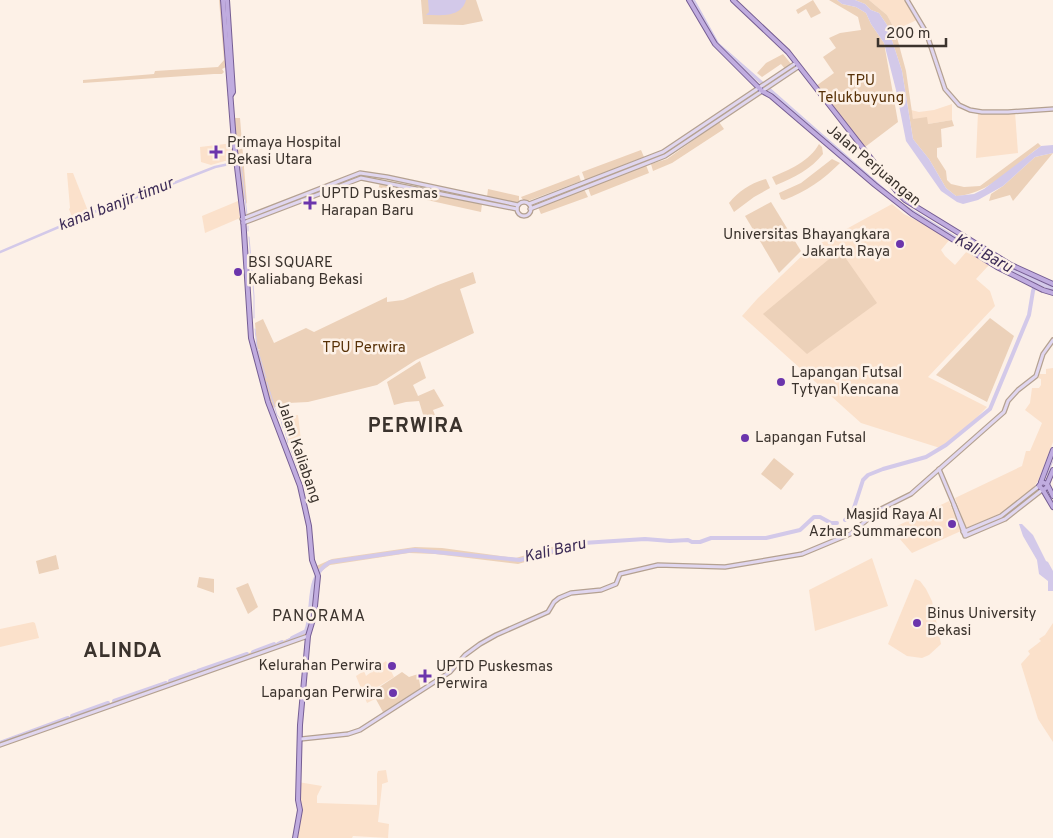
<svg xmlns="http://www.w3.org/2000/svg" width="1053" height="838" font-family="Overpass,sans-serif">
<rect width="100%" height="100%" fill="#fdf1e7"/>
<!-- built -->
<g fill="#fbe1cb">
<polygon points="869,0 907,0 919,19 895,30 887,15"/>
<polygon points="952,104 952,120 928,124 913,119 911,110 919,112 934,110"/>
<polygon points="978,112 1015,112 1018,153 976,158"/>
<polygon points="233,143 234,161 225,161 211,165 201,162 200,147"/>
<polygon points="67,173 73,173 88,211 75,217 72,217 69,209 70,208"/>
<polygon points="238,201 240,218 205,233 202,216"/>
<polygon points="892,204 904,214 951,238 941,250 945,256 955,265 967,251 989,265 976,279 990,291 995,306 928,377 987,407 962,433 940,448 861,423 742,316 758,298 808,250"/>
<polygon points="1053,368 1053,442 1038,481 1031,491 1007,511 966,528 955,498 1022,466 1026,451 1030,451 1042,423 1025,410 1030,403 1032,388 1039,388 1041,385 1041,379 1038,378 1039,374 1046,374 1046,369"/>
<polygon points="298,415 301,440 289,443 281,417"/>
<polygon points="949,501 961,531 912,553 899,538 895,527"/>
<polygon points="872,558 888,606 815,631 809,590"/>
<polygon points="915,579 920,581 926,589 932,601 941,644 929,655 922,658 907,656 888,644"/>
<polygon points="33,622 35,623 39,638 0,647 0,629"/>
<polygon points="1053,623 1053,742 1038,719 1021,664 1030,654 1028,651 1041,641 1039,639 1045,635"/>
<polygon points="386,661 394,677 371,691 375,699 367,703 356,676 364,671 366,676"/>
<polygon points="386,770 388,782 382,784 382,786 378,822 389,824 388,838 353,836 352,838 295,838 300,810 298,782 322,786 317,796 317,803 377,805 377,774 378,771"/>
</g>
<!-- green -->
<g fill="#ecd1b9">
<polygon points="219,0 227,0 228,66 222,69 224,72 222,74 214,74 83,83 83,80 154,74 155,71 218,67 224,60"/>
<polygon points="421,0 476,0 483,21 463,25 423,24"/>
<polygon points="813,0 821,13 811,18 806,9 798,14 796,10"/>
<polygon points="829,0 837,0 842,4 856,7 866,13 871,24 884,43 898,122 865,147 816,86 834,73 823,57 836,48 829,38 840,33 861,30 858,17"/>
<path d="M855,0H869L887,15L895,30L906,71L913,119L927,117L928,124L952,120L954,126L941,129L942,147L937,148V157L946,171L947,180L951,184L964,187L980,186L1038,143L1041,146C1015,164 989,195 956,196L946,188L929,159L913,139L902,71L887,25L879,13L871,10L865,4Z"/>
<polygon points="783,54 792,65 785,69 781,64 762,77 757,73 766,63"/>
<polygon points="233,118 240,118 247,204 241,193"/>
<polygon points="719,122 724,129 672,163 653,171 651,164 667,159"/>
<path d="M819,144L822,147L823,154C811,169 794,178 776,185L772,177C789,170 810,161 819,144Z"/>
<polygon points="641,150 644,157 585,180 582,172"/>
<polygon points="1053,153 1013,201 1010,195 989,201 991,194 1003,186 1035,157"/>
<path d="M832,159L840,163C824,179 806,192 784,200L781,199L779,193L801,183Z"/>
<polygon points="646,165 649,173 591,196 588,188"/>
<polygon points="579,175 581,181 528,201 523,200 521,197"/>
<path d="M766,179L770,188L754,197L734,212L729,203C739,191 751,183 766,179Z"/>
<polygon points="380,183 417,191 414,200 377,193"/>
<polygon points="488,189 519,196 519,201 516,203 487,197"/>
<polygon points="584,189 588,197 541,214 538,207"/>
<polygon points="420,192 482,204 481,212 418,198"/>
<polygon points="771,202 801,251 779,273 745,216"/>
<polygon points="840,250 877,303 807,354 763,314"/>
<polygon points="473,272 476,283 460,289 474,333 416,360 377,385 308,402 288,403 272,408 256,352 260,349 257,350 257,347 255,323 263,319 274,343 306,328 314,332 387,297 387,302 403,300 438,285"/>
<polygon points="990,318 1014,336 987,402 936,375"/>
<polygon points="420,361 426,378 413,385 418,396 434,389 444,406 433,410 440,428 428,431 419,401 406,402 394,405 387,382"/>
<polygon points="774,458 794,474 781,490 761,474"/>
<polygon points="562,544 564,551 518,564 435,554 409,553 330,565 323,570 318,577 314,616 308,636 0,745 0,743 299,635 306,631 307,627 313,581 317,574 314,567 332,559 415,547 442,548 516,558"/>
<polygon points="56,555 59,569 39,574 36,561"/>
<polygon points="199,577 214,579 214,593 197,587"/>
<polygon points="248,583 258,607 248,614 236,588"/>
<polygon points="402,672 409,677 418,674 421,690 384,714 372,692"/>
</g>
<!-- water -->
<g fill="#d3c9e9">
<path d="M428,0H466C461,18 441,15 426,15L429,12Z"/>
<polygon points="691,0 695,0 719,43 899,201 988,256 1053,287 1053,291 1000,267 914,215 884,191 767,90 717,45"/>
<polygon points="837,0 855,0 865,4 871,10 879,13 887,25 902,71 913,139 929,159 946,188 956,196 974,194 984,189 1041,146 1053,145 1053,153 1035,157 1003,186 978,200 963,204 957,202 941,191 906,141 896,90 884,43 871,24 866,13 856,7 842,4"/>
<polygon points="1019,524 1022,524 1033,535 1046,561 1048,562 1053,571 1053,591 1048,591 1048,581 1039,574 1037,560 1023,536"/>
</g>
<g fill="none" stroke-linecap="round" stroke-linejoin="round">
<!-- stream -->
<g stroke="#d3c9e9" stroke-width="1">
<polyline points="241,164 247,215"/>
<polyline points="248,226 248,231"/>
<polyline points="249,237 254,296 254,318"/>
<polyline points="255,329 257,347 266,378"/>
<polyline points="267,382 277,415 281,420 283,428"/>
<polyline points="285,431 288,443"/>
<polyline points="291,450 300,474"/>
<polyline points="1047,475 1053,461"/>
</g>
<!-- canal -->
<g stroke="#d3c9e9" stroke-width="2.5">
<polyline points="0,252 94,212 151,192 215,167 234,163"/>
<polyline points="286,641 292,638"/>
</g>
<!-- river -->
<g stroke="#d3c9e9" stroke-width="4">
<polyline points="845,520 852,514 863,480 868,475 883,469 926,457 946,445 990,409 1029,315 1033,291 1036,283"/>
<path d="M292,638L306,631C315,608 304,577 330,562L414,550L520,560L583,543L645,539L670,541L688,540L692,542H700L711,538H766L800,530L814,517H820L831,523H837"/>
<polyline points="278,644 282,642"/>
<polyline points="253,652 274,644"/>
<polyline points="198,671 247,654"/>
<polyline points="170,681 195,672"/>
<polyline points="114,701 166,683"/>
<polyline points="72,716 108,703"/>
<polyline points="0,743 68,718"/>
</g>
<defs>
<g id="secondary">
<polyline points="907,0 926,32 945,89 959,105 970,110 982,112 1008,112 1053,109"/>
<circle cx="524" cy="209" r="7"/>
<polyline points="529,204 663,152 796,63"/>
<polyline points="530,209 665,156 798,67"/>
<polyline points="242,219 360,173 387,177 518,205"/>
<polyline points="243,223 361,178 517,209"/>
<polyline points="939,469 966,533"/>
<polyline points="954,505 965,536 1005,519 1042,490"/>
<polyline points="963,532 1001,516 1039,486"/>
<polyline points="301,739 348,734 360,730 450,672 465,655 480,644 496,635 548,612 554,602 559,598 571,593 601,590 616,584 620,574 658,565 725,567 802,554 850,534 879,510 911,494 1004,412 1008,401 1018,390 1036,376 1043,354 1053,340"/>
<polyline points="0,745 308,636"/>
</g>
<g id="primary">
<polyline points="223,0 234,142 243,217 251,338 268,402 300,486 309,526 312,560 318,576 314,616 308,636 300,725 298,800 300,810 295,838"/>
<polyline points="227,0 233,92 231,95"/>
<polyline points="689,0 715,44 762,91 771,96 875,185 912,214 997,267 1043,290 1053,293"/>
<polyline points="733,0 788,52 898,193 905,200 1011,265 1053,284"/>
<polyline points="1053,470 1047,484 1053,496"/>
<polyline points="1041,482 1053,450"/>
<polyline points="1047,484 1042,482 1039,486 1043,490 1047,487"/>
<polyline points="1043,490 1053,507"/>
</g>
</defs>
<!-- secondary casing -->
<use href="#secondary" stroke="#b4a191" stroke-width="5.5"/>
<!-- primary casing -->
<use href="#primary" stroke="#765e93" stroke-width="6"/>
<!-- secondary -->
<use href="#secondary" stroke="#e0d6ef" stroke-width="3"/>
<!-- primary -->
<use href="#primary" stroke="#c0acdf" stroke-width="4"/>
</g>
<!-- markers -->
<g fill="#6b35ac" stroke="#fdf1e7" stroke-width="2">
<path d="M213.5 144.5h5v5h5v5h-5v5h-5v-5h-5v-5h5z"/>
<path d="M307.5 195.5h5v5h5v5h-5v5h-5v-5h-5v-5h5z"/>
<circle cx="900" cy="244" r="5"/>
<circle cx="238" cy="272" r="5"/>
<circle cx="781" cy="382" r="5"/>
<circle cx="745" cy="438" r="5"/>
<circle cx="952" cy="524" r="5"/>
<circle cx="917" cy="623" r="5"/>
<circle cx="392" cy="666" r="5"/>
<path d="M422.5 668.5h5v5h5v5h-5v5h-5v-5h-5v-5h5z"/>
<circle cx="393" cy="693" r="5"/>
</g>
<g text-anchor="middle" dominant-baseline="central" stroke-width="5" stroke-linejoin="round" paint-order="stroke">
<!-- park labels -->
<g font-size="15" fill="#573107" stroke="#fdf1e7">
<text x="861" y="81">TPU<tspan x="861" dy="17">Telukbuyung</tspan></text>
<text x="364" y="348">TPU Perwira</text>
</g>
<!-- poi labels -->
<g font-size="15" fill="#3b332d" stroke="#fdf1e7" text-anchor="start">
<text x="227" y="143">Primaya Hospital<tspan x="227" dy="17">Bekasi Utara</tspan></text>
<text x="321" y="194">UPTD Puskesmas<tspan x="321" dy="17">Harapan Baru</tspan></text>
<text x="890" y="235" text-anchor="end">Universitas Bhayangkara<tspan x="890" dy="17">Jakarta Raya</tspan></text>
<text x="248" y="263">BSI SQUARE<tspan x="248" dy="17">Kaliabang Bekasi</tspan></text>
<text x="791" y="373">Lapangan Futsal<tspan x="791" dy="17">Tytyan Kencana</tspan></text>
<text x="755" y="438">Lapangan Futsal</text>
<text x="942" y="515" text-anchor="end">Masjid Raya Al<tspan x="942" dy="17">Azhar Summarecon</tspan></text>
<text x="927" y="614">Binus University<tspan x="927" dy="17">Bekasi</tspan></text>
<text x="382" y="666" text-anchor="end">Kelurahan Perwira</text>
<text x="436" y="667">UPTD Puskesmas<tspan x="436" dy="17">Perwira</tspan></text>
<text x="383" y="693" text-anchor="end">Lapangan Perwira</text>
</g>
<!-- street labels -->
<g font-size="15" fill="#3b332d" stroke="#fdf1e7">
<text transform="translate(873 166) rotate(40)">Jalan Perjuangan</text>
<text transform="translate(298 452) rotate(71)">Jalan Kaliabang</text>
</g>
<!-- water labels -->
<g font-size="16" font-style="italic" fill="#3d2c57" stroke="#fdf1e7">
<text transform="translate(116 205) rotate(-21)">kanal banjir timur</text>
<text transform="translate(983 254) rotate(29)">Kali Baru</text>
<text transform="translate(555 551) rotate(-13)">Kali Baru</text>
</g>
<!-- neighbourhood labels -->
<g font-size="16" letter-spacing="1" fill="#3b332d" stroke="#fdf1e7">
<text x="319" y="617">PANORAMA</text>
</g>
<!-- district labels -->
<g font-size="20" font-weight="bold" letter-spacing="1" fill="#3b332d" stroke="#fdf1e7">
<text x="416" y="427">PERWIRA</text>
<text x="123" y="652">ALINDA</text>
</g>
</g>
<!-- scale -->
<path d="M878 38v8h68v-8" fill="none" stroke="#3b332d" stroke-width="2.5"/>
<text x="886" y="38" font-size="15" fill="#3b332d" stroke="#fdf1e7" stroke-width="4" paint-order="stroke">200 m</text>
</svg>
